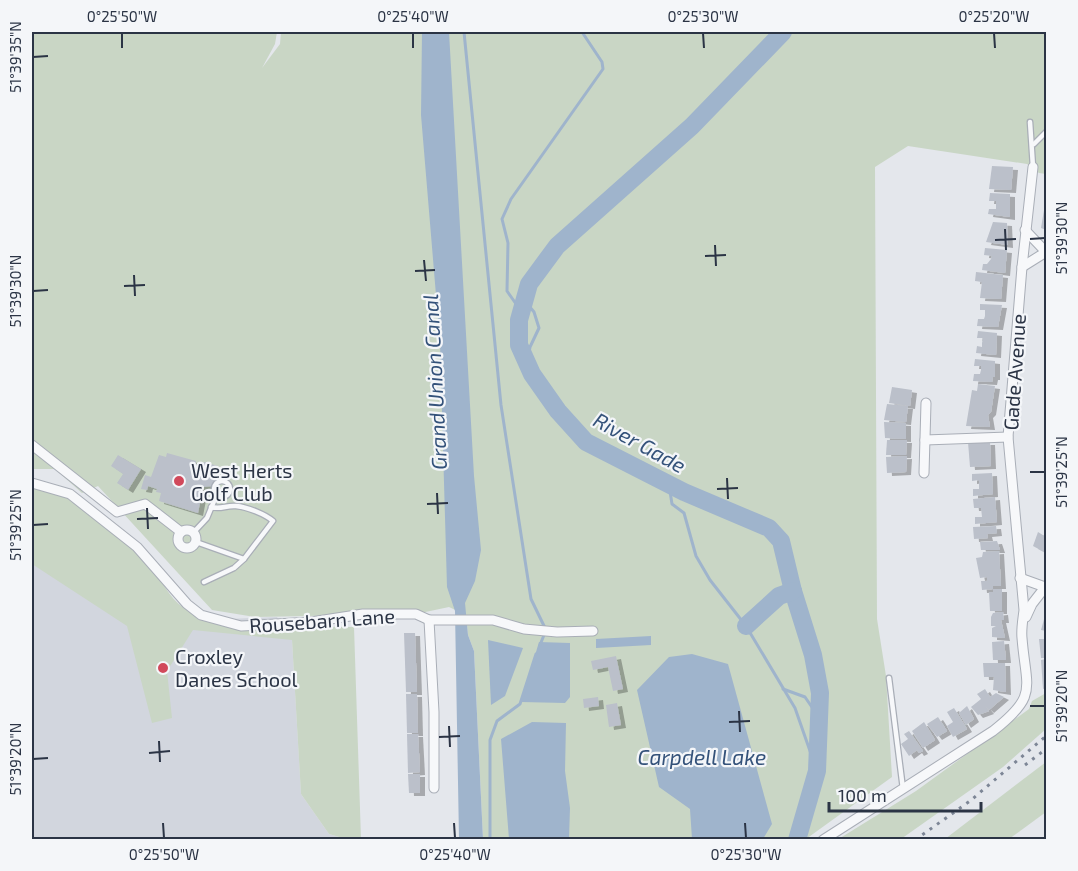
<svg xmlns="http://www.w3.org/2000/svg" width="1078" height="871" font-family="'Exo 2',sans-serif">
<defs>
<filter id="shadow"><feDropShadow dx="5" dy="3" stdDeviation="0" flood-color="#0004"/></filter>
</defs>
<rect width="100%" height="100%" fill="#e4e7ec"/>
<!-- built -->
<polygon fill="#d2d6de" points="32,481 46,485 73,501 158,576 173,600 189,611 228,619 277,617 292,640 301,794 329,834 346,839 32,839"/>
<!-- green -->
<g fill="#c9d6c5">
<polygon points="32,32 277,32 275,44 262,68 280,44 281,32 1046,32 1046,174 1039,173 1027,164 908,146 875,167 877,619 886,676 892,777 806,839 483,839 474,651 468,635 466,615 449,607 416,614 255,617 212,610 98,486 82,493 55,469 32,469"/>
<path d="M32,481C73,493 123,537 152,569C164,583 170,600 187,610C195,614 208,615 218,617C264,626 306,627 354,627L361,839H346L329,834L301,794L292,640L193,630L167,671L172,718L152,723L127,626L32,564Z"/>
<polygon points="1046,693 1046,729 1003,767 901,839 837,840 916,791 1029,709 1032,701"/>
<polygon points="1046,762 1046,812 1009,839 945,839"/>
</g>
<!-- water -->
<g fill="#9fb4cc">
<polygon points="422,32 449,32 474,476 481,550 475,581 465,603 468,635 474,651 483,839 459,839 455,611 447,587 440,343 421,115"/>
<polygon points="651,636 651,645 596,648 596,639"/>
<polygon points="488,640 523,648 505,696 491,705"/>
<polygon points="539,642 570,643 570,697 565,703 521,702"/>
<polygon points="692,654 728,664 772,824 763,839 692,839 690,809 659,787 637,690 669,657"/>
<polygon points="532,722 566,723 565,771 570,808 569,839 509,839 501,739"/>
</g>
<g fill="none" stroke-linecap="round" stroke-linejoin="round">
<!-- stream -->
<g stroke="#9fb4cc" stroke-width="3">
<polyline points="464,32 501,405 531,599 546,630 540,645"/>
<polyline points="524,300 534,312 539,328 530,347 527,364"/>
<polyline points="521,311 507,291 508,243 502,219 511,199 603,69 602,62 582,32"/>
<polyline points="669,485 672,504 684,513 696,556 710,580 746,626 795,708 817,771"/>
<polyline points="783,689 805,697 820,719"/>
<polyline points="490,840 490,740 497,721 520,704 536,654"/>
</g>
<!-- river -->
<g stroke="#9fb4cc" stroke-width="18">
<polyline points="783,32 692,126 557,246 529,284 519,320 519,345 532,374 558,411 586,442 684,492 769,528 781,541 793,591 813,655 820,693 817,771 797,840"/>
<polyline points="746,626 779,596 793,591"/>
</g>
</g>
<!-- building -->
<g fill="#bbc0ca" filter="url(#shadow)">
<polygon points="992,166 1013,167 1011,190 989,189"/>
<polygon points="990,193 1010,194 1010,217 988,214 989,209 996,209 996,201 989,201"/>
<polygon points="1044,210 1046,210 1046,230 1041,228"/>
<polygon points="993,222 1007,223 1008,245 986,242"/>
<polygon points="985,248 1007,250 1005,273 982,270 983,264 987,264 991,259 992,256 984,255"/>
<polygon points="976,272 1003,275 1001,299 980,298 982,282 975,281"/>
<polygon points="980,304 1002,305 998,327 977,326 978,319 984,319 985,316 985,310 980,310"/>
<polygon points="978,331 997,333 996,355 976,353 977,346 982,347 982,343 983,338 977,338"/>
<polygon points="975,359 995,361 995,377 993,377 992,382 973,381 974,374 980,374 981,370 981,366 974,366"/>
<polygon points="978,384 995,386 991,412 988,415 990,427 966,426 972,390 977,391"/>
<polygon points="892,387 912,390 910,406 889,403"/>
<polygon points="887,404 908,406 906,422 884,420"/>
<polygon points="884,422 906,423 906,439 885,438"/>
<polygon points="887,440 907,440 906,455 886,455"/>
<polygon points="968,442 990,442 991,466 970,467"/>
<polygon points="167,453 196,461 196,464 202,466 204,462 218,466 214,486 203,487 198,513 159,501 161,493 156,492 157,489 148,486 147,490 141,489 145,475 151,477 159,455 166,457"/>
<polygon points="118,455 141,469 128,490 117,483 123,474 111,466"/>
<polygon points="907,456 906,472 887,473 886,457"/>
<polygon points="992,473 993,494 973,496 973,489 979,489 979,480 972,481 972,474"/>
<polygon points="995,497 997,522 975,524 975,517 982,517 981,508 974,508 973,499"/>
<polygon points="996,526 997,533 987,534 988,538 974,539 973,527"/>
<polygon points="1038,532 1046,537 1046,553 1033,546"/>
<polygon points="997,541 1000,550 981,550 980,542"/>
<polygon points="999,551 1001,586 993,586 993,589 1002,589 1002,611 990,611 989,592 993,592 993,589 982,590 981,581 987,581 987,577 980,578 976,558 982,557 983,552"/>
<polygon points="1003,612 1004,620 1001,620 1005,638 992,637 992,628 996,626 991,626 991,617 993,613"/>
<polygon points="1046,612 1046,631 1041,630"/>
<polygon points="404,633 415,633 417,692 406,692"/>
<polygon points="1039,639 1046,639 1046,658 1041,658"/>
<polygon points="1004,641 1006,660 993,660 992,642"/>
<polygon points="616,656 623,689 613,691 608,667 593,670 591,661"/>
<polygon points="1046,659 1046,688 1043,689 1041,660"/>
<polygon points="983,663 1005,663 1006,692 993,690 994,677 984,677"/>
<polygon points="985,689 990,697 996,693 1004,697 989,710 985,706 989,711 978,715 971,707 981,699 977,694"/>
<polygon points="406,694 417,694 418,733 407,733"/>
<polygon points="598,697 599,706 584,708 583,699"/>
<polygon points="617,703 621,725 609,727 606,705"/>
<polygon points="967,706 974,719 966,725 959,713"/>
<polygon points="954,708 967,729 953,737 947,726 953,722 947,712"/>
<polygon points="938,717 947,731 937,737 927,724"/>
<polygon points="924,722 935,740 923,748 912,731"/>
<polygon points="909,731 923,751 919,753 917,750 909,756 901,744 908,739 904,734"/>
<polygon points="407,734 418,734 420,772 408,773"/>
<polygon points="408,774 420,774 420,793 409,793"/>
</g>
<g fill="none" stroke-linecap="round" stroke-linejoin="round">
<defs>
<g id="service">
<polyline points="1030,122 1033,167"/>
<polyline points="1034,144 1046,132"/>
<circle cx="222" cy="489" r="8"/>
<polyline points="193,533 207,518 217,494"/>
<path d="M196,542L244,559L273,521C265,514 247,507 236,506C226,505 221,510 211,507"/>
<polyline points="204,582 234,568 244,559"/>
<polyline points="889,678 903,789"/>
</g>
<g id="minor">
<polyline points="1025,230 1046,252"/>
<polyline points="1022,267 1046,252"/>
<polyline points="925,440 1008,437"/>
<polyline points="32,445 117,512 145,504 181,532"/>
<polyline points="924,473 926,403"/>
<polyline points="32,483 70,494 137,547 187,604 201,615 241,626 311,622 363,614 416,614 429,620 493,620 524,629 557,632 593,631"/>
<circle cx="187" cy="539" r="9"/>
<polyline points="1020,578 1045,587"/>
<polyline points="1026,617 1032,604 1046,586"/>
<polyline points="429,620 434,712 434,788"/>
<path d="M823,840L993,731C1039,695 1026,689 1022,638C1021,629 1023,619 1024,610L1008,437L1022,267L1033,167"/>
</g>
</defs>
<!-- service casing -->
<use href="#service" stroke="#a9aeb7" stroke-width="7"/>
<!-- minor casing -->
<use href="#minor" stroke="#a9aeb7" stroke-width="11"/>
<!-- service -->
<use href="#service" stroke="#f7f8fa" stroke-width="4.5"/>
<!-- minor -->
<use href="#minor" stroke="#f7f8fa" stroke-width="9"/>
<!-- rail -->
<g stroke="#7d8696" stroke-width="3" stroke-dasharray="3 6" stroke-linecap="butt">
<polyline points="1025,765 1046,749"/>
<polyline points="915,840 970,801 1046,736"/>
</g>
</g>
<!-- ticks -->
<path fill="none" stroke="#2b3445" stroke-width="2" d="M122,33V48M413,33V48M703,33L704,48M994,33L995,48M33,57L48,56M1005,229L1006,250M1030,239L1045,238M995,240L1016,239M715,245L716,266M705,256L726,255M424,260L426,281M415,271L435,270M134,275L135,296M124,286L145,285M33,291L48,290M1030,472H1045M727,478L728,499M717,489L738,488M437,493L438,514M427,504L448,503M147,508L148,529M137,519L158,518M33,525L48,524M1030,706H1045M739,711L740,732M729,722L750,721M449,726L450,747M439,737L460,736M159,741L160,762M149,753L170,751M33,759L48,758M163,823L164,838M454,823L455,838M745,823L746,838"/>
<!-- markers -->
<g fill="#d1495b" stroke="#f4f6f9" stroke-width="2">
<circle cx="179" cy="481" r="6"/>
<circle cx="163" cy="668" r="6"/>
</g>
<g text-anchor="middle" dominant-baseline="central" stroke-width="4.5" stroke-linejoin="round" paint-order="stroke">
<!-- street labels -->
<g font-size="20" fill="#2b3445" stroke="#f4f6f9">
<text transform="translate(1014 372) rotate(-86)">Gade Avenue</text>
<text transform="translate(322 620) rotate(-4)">Rousebarn Lane</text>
</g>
<!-- poi labels -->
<g font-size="20" fill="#2b3445" stroke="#f4f6f9" text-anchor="start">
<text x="191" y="470">West Herts<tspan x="191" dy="23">Golf Club</tspan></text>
<text x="175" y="656">Croxley<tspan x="175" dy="23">Danes School</tspan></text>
</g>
<!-- water labels -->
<g font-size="21" font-style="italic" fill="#34527a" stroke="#f4f6f9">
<text transform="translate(434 382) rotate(-93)">Grand Union Canal</text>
<text transform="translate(640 442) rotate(29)">River Gade</text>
<text x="702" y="756">Carpdell Lake</text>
</g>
</g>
<!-- border -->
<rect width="1078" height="871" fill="none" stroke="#f4f6f9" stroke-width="66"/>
<!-- scale -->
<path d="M829 802v9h152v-9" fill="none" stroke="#2b3445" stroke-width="3"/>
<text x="838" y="802" font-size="18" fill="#2b3445" stroke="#f4f6f9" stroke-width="4.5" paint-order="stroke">100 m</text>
<rect x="33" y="33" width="1012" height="805" fill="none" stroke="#2b3445" stroke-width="2"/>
<g font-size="15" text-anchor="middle" fill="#2b3445">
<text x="122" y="22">0°25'50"W</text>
<text x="413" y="22">0°25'40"W</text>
<text x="703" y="22">0°25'30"W</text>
<text x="994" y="22">0°25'20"W</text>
<text transform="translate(16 57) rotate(-90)" y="5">51°39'35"N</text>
<text transform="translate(1062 238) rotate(-90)" y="5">51°39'30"N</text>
<text transform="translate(16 291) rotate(-90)" y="5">51°39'30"N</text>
<text transform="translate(1062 472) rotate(-90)" y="5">51°39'25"N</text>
<text transform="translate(16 525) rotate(-90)" y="5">51°39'25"N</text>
<text transform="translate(1062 706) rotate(-90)" y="5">51°39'20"N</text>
<text transform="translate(16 759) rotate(-90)" y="5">51°39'20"N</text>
<text x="164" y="860">0°25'50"W</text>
<text x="455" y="860">0°25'40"W</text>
<text x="746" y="860">0°25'30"W</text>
</g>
</svg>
